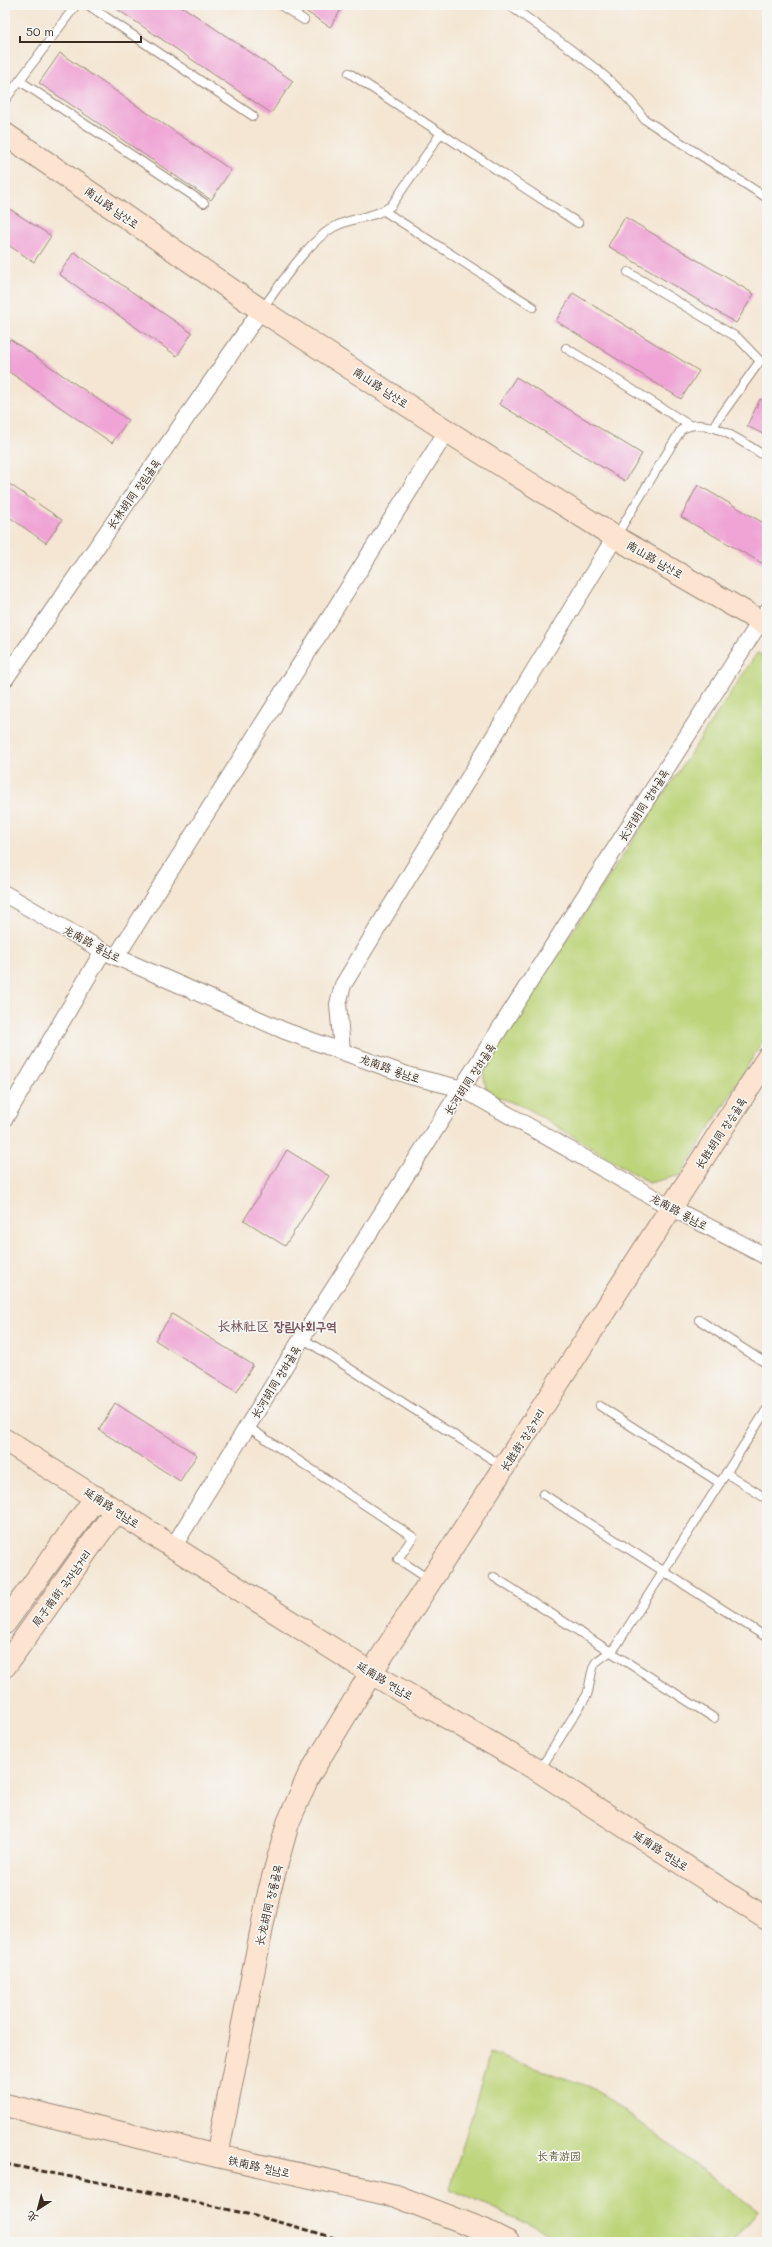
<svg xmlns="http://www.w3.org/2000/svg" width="772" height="2247" font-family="Mali,'LXGW WenKai TC','Poor Story',sans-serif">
<rect width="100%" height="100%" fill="#f6f6f2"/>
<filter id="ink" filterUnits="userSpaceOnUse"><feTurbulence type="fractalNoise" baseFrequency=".025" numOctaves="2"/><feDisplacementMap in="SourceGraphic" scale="8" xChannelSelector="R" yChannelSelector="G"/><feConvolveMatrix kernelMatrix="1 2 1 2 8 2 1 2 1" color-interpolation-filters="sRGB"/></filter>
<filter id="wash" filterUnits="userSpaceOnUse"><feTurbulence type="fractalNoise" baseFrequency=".012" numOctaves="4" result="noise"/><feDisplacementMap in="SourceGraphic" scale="16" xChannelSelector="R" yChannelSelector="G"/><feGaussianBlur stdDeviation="0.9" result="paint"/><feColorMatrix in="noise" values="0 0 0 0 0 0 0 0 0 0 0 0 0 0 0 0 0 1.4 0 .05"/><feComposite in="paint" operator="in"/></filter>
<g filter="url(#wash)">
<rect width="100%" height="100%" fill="#f4e6d3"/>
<!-- green -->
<g fill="#bdd479" stroke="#7c7f4c">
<polygon points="757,653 767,658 767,1034 681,1175 649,1183 527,1108 487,1093 482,1068"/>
<polygon points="490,2053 594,2088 758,2211 734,2242 569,2242 450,2189"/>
</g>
<g id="blocks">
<!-- building -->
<g fill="#efa4d5">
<polygon points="111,5 180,5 293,81 271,113"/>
<polygon points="296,5 344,5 330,27"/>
<polygon points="60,53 231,170 211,200 39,83"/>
<polygon points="5,206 51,236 34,262 5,243"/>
<polygon points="625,217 754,294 736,323 608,246"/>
<polygon points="74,252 192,333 177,356 59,274"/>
<polygon points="573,293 699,371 681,399 556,321"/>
<polygon points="10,339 128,420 112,443 5,369 5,346"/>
<polygon points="516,377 642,454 625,481 499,404"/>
<polygon points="760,399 767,402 767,436 747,426"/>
<polygon points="5,481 62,520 46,543 5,514"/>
<polygon points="698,485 767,525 767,566 681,517"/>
<polygon points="287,1150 329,1176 285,1246 244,1220"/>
<polygon points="172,1314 253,1365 237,1392 155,1340"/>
<polygon points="115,1403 197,1455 180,1481 99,1430"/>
</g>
</g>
</g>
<g filter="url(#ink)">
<use href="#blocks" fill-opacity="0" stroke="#988878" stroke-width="1"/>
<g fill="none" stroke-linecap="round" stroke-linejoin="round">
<defs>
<g id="lane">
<polyline points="88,5 253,116"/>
<polyline points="280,5 304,20"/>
<path d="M509,5C551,36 616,76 644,119L767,198"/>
<polyline points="349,73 578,223"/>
<polyline points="20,81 204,203"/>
<polyline points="5,100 76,5"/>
<polyline points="384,211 533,307"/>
<polyline points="628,272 738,338 760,361 712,428"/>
<path d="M262,309C281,284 307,242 334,227C352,217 375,218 391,206L441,133"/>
<polyline points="566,348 689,425"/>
<path d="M616,536L681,430C707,413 744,444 767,457"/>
<polyline points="699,1320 767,1364"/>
<polyline points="302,1338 504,1467"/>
<polyline points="600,1406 720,1483"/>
<polyline points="248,1427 413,1537 398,1559 430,1580"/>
<polyline points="726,1473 767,1499"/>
<polyline points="543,1494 766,1637"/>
<polyline points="494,1577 714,1718"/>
<path d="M539,1771L587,1695C590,1687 591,1667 596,1662C603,1656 610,1653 616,1646L767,1409"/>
</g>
<g id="street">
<polyline points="5,679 261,310"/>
<polyline points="5,894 103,951 285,1031 410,1076 463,1089 672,1208 767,1257"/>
<polyline points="116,957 447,431"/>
<polyline points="342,1051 338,1004 343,985 615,537"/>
<polyline points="5,1118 103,951"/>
<polyline points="173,1547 302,1338 767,611"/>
</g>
<g id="secondary">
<polyline points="5,134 261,310 447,431 615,537 767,625"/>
<polyline points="5,1440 371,1673 539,1771 767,1919"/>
<polyline points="5,1623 96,1497"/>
<polyline points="5,1666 116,1510"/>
<polyline points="5,2105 217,2156 396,2196 484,2230 508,2242"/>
<polyline points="217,2156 269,1892 288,1823 308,1777 371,1673 767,1059"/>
</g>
</defs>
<!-- lane casing -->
<use href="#lane" stroke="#988878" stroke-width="10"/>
<!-- street casing -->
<use href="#street" stroke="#988878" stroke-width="18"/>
<!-- secondary casing -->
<use href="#secondary" stroke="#988878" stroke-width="24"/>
<!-- lane -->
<use href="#lane" stroke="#fff" stroke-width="8"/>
<!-- street -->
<use href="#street" stroke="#fff" stroke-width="16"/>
<!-- secondary -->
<use href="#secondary" stroke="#fde4d1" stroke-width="22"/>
<!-- rail -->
<path stroke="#3b2a1e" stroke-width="3" stroke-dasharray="6 3" stroke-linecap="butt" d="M5,2164C120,2187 235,2206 347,2242"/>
</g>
</g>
<g text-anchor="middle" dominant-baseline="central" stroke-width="3.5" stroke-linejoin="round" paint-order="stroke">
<!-- street labels -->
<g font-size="11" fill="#3b2a1e" stroke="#f6f6f2">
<text transform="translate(112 207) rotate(35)">南山路 남산로</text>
<text transform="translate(381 387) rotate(33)">南山路 남산로</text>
<text transform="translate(133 494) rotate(-55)">长林胡同 장림골목</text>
<text transform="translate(655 559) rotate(30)">南山路 남산로</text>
<text transform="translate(643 805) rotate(-58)">长河胡同 장하골목</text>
<text transform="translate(92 943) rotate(28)">龙南路 룡남로</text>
<text transform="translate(390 1068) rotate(19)">龙南路 룡남로</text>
<text transform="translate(469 1079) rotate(-57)">长河胡同 장하골목</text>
<text transform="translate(720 1133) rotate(-57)">长胜胡同 장승골목</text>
<text transform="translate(679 1211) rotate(28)">龙南路 룡남로</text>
<text transform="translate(275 1382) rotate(-59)">长河胡同 장하골목</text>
<text transform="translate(522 1440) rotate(-57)">长胜街 장승거리</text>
<text transform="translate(112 1507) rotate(33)">延南路 연남로</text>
<text transform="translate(61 1588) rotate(-54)">局子南街 국자남거리</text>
<text transform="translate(385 1680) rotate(31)">延南路 연남로</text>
<text transform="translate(661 1850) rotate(33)">延南路 연남로</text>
<text transform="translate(268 1905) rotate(-77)">长龙胡同 장룡골목</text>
<text transform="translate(259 2166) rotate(12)">铁南路 철남로</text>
</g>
<!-- park labels -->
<g font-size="11" fill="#5c5435" stroke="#f6f6f2">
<text x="559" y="2155">长青游园</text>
</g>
<!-- quarter labels -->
<g font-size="13" font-weight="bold" fill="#7a555e" stroke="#f6f6f2">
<text x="277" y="1325">长林社区 장림사회구역</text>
</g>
</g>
<!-- margin -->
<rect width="772" height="2247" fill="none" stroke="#f6f6f2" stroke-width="20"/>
<!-- north arrow -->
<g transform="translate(38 2209) rotate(216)" stroke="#f6f6f2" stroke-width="3" paint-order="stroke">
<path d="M0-3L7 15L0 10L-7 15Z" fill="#3b2a1e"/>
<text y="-6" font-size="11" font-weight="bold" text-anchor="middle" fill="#3b2a1e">北</text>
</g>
<!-- scale -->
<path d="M20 36v6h121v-6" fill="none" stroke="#3b2a1e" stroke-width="2"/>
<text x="26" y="36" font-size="12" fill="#3b2a1e" stroke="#f6f6f2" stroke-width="3" paint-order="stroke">50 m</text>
</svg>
